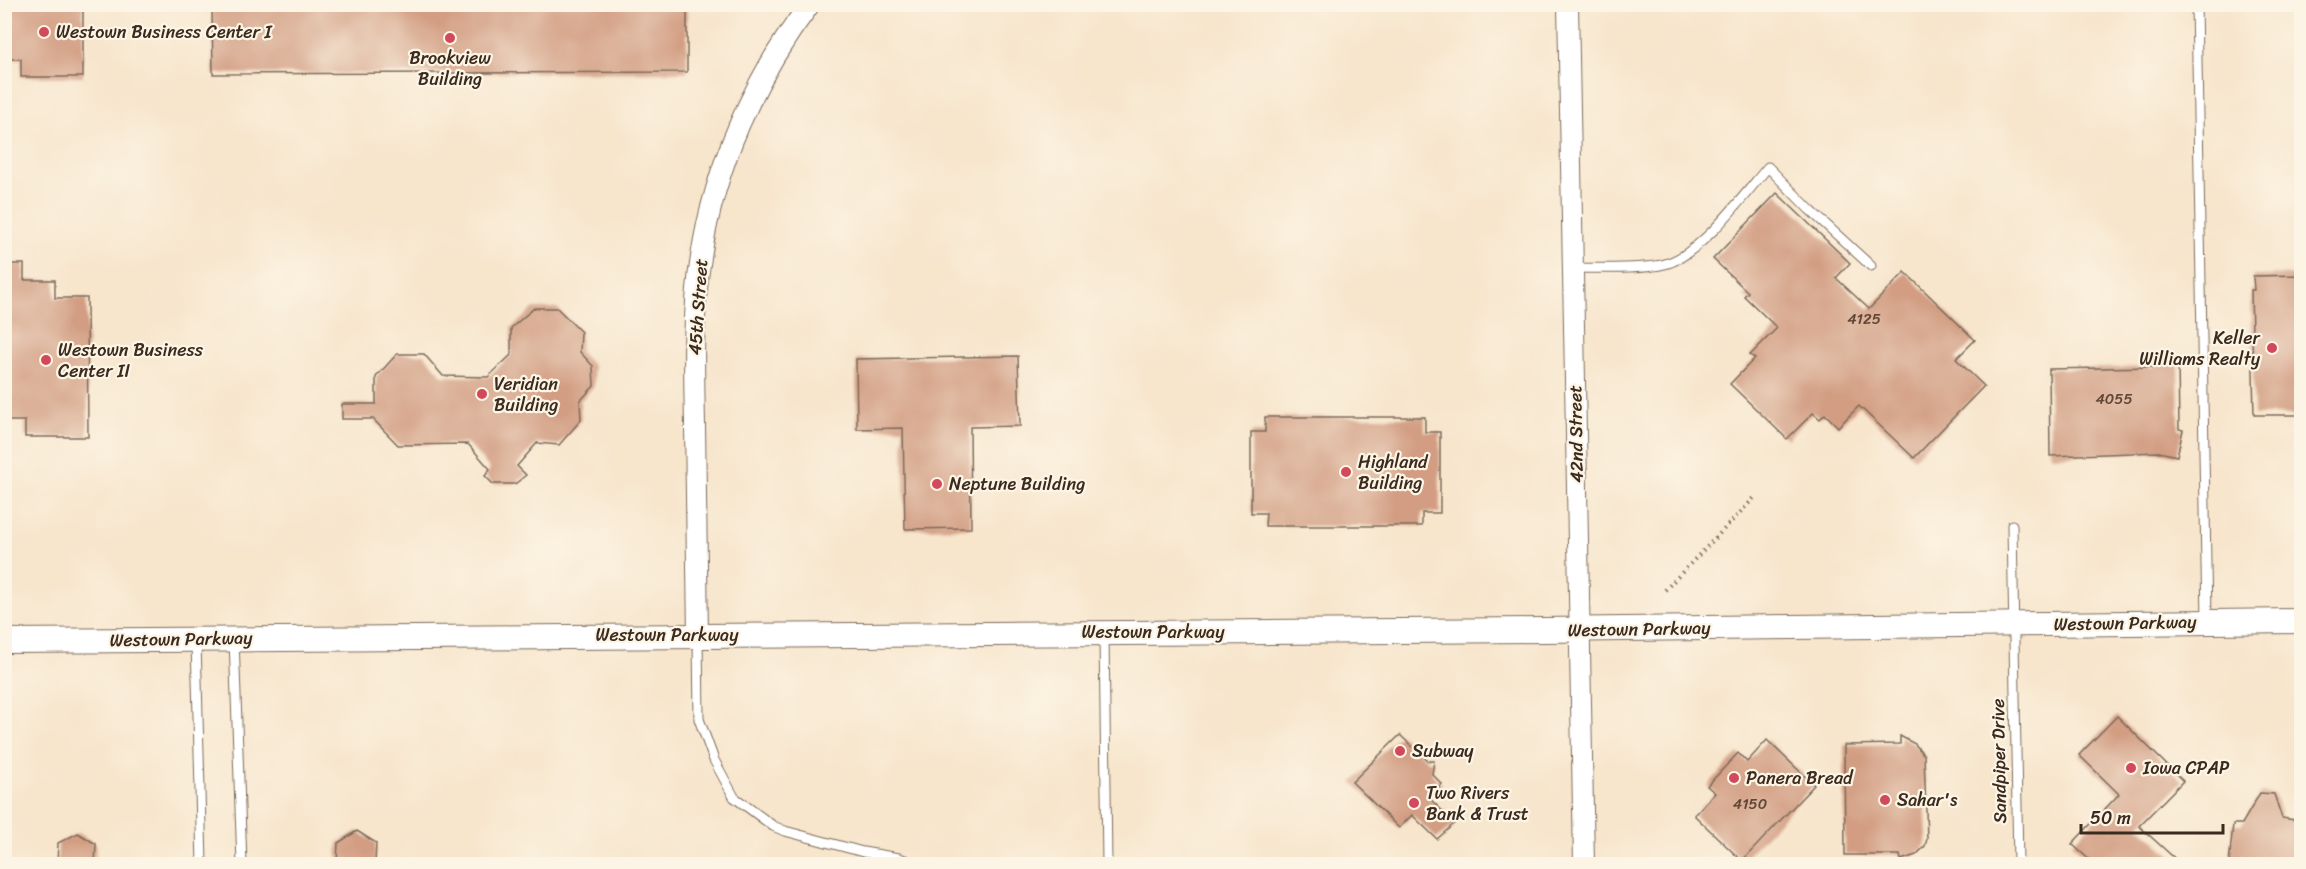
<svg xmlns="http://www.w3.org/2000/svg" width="2306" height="869" font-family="Sriracha,sans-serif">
<rect width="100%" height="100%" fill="#fcf5e5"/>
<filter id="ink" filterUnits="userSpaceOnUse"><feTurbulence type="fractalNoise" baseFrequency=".0167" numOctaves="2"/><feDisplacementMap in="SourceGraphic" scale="12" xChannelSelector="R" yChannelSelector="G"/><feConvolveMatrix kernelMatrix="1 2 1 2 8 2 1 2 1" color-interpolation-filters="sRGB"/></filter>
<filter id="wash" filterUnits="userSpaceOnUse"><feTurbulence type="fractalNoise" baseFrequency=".008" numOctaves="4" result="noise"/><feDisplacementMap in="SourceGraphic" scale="24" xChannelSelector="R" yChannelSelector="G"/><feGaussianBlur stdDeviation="1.35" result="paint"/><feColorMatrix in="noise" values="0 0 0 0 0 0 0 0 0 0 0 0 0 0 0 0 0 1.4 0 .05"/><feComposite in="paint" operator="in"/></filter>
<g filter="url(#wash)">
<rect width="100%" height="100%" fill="#f7e5cc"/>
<g id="blocks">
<!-- building -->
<g fill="#d29d82">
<polygon points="4,4 83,4 83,77 21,77 21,59 4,59"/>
<polygon points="212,4 687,4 687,72 213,74"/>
<polygon points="1777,193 1850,263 1836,278 1869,309 1905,272 1975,340 1956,359 1984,386 1914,458 1859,406 1838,427 1825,414 1820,419 1813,413 1787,439 1730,384 1755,358 1750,355 1777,328 1744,296 1748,292 1713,259"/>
<polygon points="4,264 24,264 24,280 55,280 55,298 87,298 88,437 25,437 25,421 4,421"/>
<polygon points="2301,275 2301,415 2254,415 2251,290 2254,290 2253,276"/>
<polygon points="534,308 557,308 581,332 580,352 593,366 594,386 580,401 581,420 559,445 537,443 517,466 526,475 515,484 493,484 485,476 490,469 468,444 398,445 373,419 342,419 342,404 376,404 376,377 397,354 424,354 443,376 488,377 511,355 511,328"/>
<polygon points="1018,356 1020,426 970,427 971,528 905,529 903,428 857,429 856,359"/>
<polygon points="2178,362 2179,429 2183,430 2177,456 2159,452 2050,456 2049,369 2154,367 2154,363"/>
<polygon points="1265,417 1425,417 1425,432 1440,432 1440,513 1422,513 1422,526 1265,526 1266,513 1251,513 1251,432 1265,432"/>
<polygon points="2117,716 2183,781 2139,826 2181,864 2094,864 2072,844 2119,794 2079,755"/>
<polygon points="1400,735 1428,761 1434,761 1432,774 1442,784 1429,798 1455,823 1437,839 1412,815 1399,828 1352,782"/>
<polygon points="1900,736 1915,744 1924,755 1927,839 1925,846 1916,855 1901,860 1900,855 1845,855 1844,745 1900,744"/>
<polygon points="1767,740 1814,785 1742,861 1694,815 1715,793 1707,786 1738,753 1747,762"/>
<polygon points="2260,793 2274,794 2282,818 2301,821 2301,864 2229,864 2233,824 2242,824"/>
<polygon points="357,831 376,843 375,864 337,864 338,843"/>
<polygon points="78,833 96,844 95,864 57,864 58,843"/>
</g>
</g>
</g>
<g filter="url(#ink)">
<use href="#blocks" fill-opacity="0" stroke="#7d6b5b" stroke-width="1.5"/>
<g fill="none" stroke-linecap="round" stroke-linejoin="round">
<defs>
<g id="service">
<polyline points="2196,4 2207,620"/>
<path d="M1573,268C1598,268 1642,270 1665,264C1700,255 1744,195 1768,167L1809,209L1871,266"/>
<polyline points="2012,525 2018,864"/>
<polyline points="1104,635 1107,864"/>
<polyline points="698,637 699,719 714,760 734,797 773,826 785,831 863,852 899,858 916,864"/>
<polyline points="234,639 242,864"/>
<polyline points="196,642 202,864"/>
</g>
<g id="minor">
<polyline points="1568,4 1584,864"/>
<path d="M698,635C697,565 696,495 695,425C694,370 692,312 701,257C715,165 754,78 810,4"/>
</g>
<polyline id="tertiary" points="4,641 1544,630 2302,621"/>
</defs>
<!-- service casing -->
<use href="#service" stroke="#7d6b5b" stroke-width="11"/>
<!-- minor casing -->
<use href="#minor" stroke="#7d6b5b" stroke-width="22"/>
<!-- tertiary casing -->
<use href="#tertiary" stroke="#7d6b5b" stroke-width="26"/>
<!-- path -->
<polyline stroke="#7d6b5b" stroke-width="4" stroke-dasharray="1.5 4.5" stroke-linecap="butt" points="1665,590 1755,497"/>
<!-- service -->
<use href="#service" stroke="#fff" stroke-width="9"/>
<!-- minor -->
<use href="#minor" stroke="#fff" stroke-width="20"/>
<!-- tertiary -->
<use href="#tertiary" stroke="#fff" stroke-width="24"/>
</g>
</g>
<!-- markers -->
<g fill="#d1495b" stroke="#fcf5e5" stroke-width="2">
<circle cx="44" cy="32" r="6"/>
<circle cx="450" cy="38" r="6"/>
<circle cx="2272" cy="348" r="6"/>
<circle cx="46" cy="360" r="6"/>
<circle cx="482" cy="394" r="6"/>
<circle cx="1346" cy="472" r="6"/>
<circle cx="937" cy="484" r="6"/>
<circle cx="1400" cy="751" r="6"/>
<circle cx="2131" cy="768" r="6"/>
<circle cx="1734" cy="778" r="6"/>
<circle cx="1885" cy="800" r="6"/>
<circle cx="1414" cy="803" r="6"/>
</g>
<g text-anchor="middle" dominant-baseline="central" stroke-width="4.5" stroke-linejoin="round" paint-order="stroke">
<!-- number labels -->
<g font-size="15" fill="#614737">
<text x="1864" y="319">4125</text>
<text x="2114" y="399">4055</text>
<text x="1750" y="804">4150</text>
</g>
<!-- poi labels -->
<g font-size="18" fill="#3b2a1e" stroke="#fcf5e5" text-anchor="start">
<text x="56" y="32">Westown Business Center I</text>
<text x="450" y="58" text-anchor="middle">Brookview<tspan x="450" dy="21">Building</tspan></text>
<text x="2260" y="338" text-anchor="end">Keller<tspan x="2260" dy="21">Williams Realty</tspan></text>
<text x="58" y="350">Westown Business<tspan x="58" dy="21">Center II</tspan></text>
<text x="494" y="384">Veridian<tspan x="494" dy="21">Building</tspan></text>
<text x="1358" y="462">Highland<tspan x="1358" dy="21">Building</tspan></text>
<text x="949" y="484">Neptune Building</text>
<text x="1412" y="751">Subway</text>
<text x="2143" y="768">Iowa CPAP</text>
<text x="1746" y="778">Panera Bread</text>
<text x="1426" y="793">Two Rivers<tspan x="1426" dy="21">Bank &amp; Trust</tspan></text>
<text x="1897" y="800">Sahar's</text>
</g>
<!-- street labels -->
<g font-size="18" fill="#3b2a1e" stroke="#fcf5e5">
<text transform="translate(698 307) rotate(-86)">45th Street</text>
<text transform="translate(1576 434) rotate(-91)">42nd Street</text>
<text transform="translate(2125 623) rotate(-1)">Westown Parkway</text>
<text transform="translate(1639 629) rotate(-1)">Westown Parkway</text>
<text x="1153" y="632">Westown Parkway</text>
<text x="667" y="635">Westown Parkway</text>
<text transform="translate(181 639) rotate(-1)">Westown Parkway</text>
<text transform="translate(1999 761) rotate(-91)">Sandpiper Drive</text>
</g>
</g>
<!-- margin -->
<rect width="2306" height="869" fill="none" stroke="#fcf5e5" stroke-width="24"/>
<!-- scale -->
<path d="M2081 824v9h142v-9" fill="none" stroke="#3b2a1e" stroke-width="3"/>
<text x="2090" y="824" font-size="18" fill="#3b2a1e" stroke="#fcf5e5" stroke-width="4.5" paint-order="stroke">50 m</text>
</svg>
